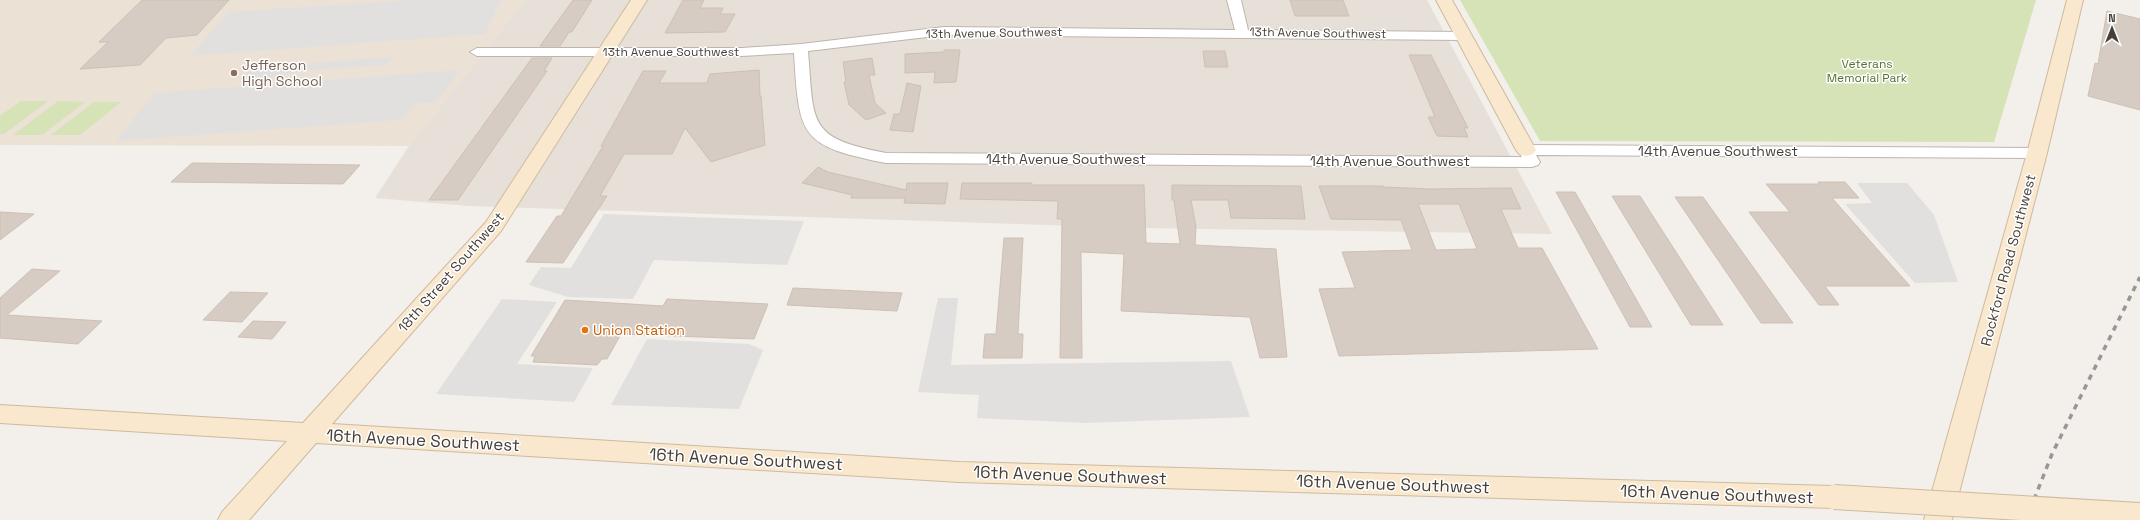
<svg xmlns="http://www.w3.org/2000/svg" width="2140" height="520" font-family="'Space Grotesk',sans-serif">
<rect width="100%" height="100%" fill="#f3efea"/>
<!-- residential -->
<polygon fill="#e6e0d8" points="525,0 1427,0 1552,234 1142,228 469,206 375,198 409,146"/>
<!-- education -->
<polygon fill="#ebe1d5" points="0,0 525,0 409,146 0,145"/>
<!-- green -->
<g fill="#d6e3b7">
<polygon points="1460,0 2036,0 1994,142 1540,141"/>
<polygon points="21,101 48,101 4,134 0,134 0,116"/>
<polygon points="58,101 85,102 42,135 13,135"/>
<polygon points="94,102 121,102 80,135 51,135"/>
</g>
<!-- parking -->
<g fill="#e2e0de">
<polygon points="414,0 501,0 485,34 190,56 228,12"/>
<polygon points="392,57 386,65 314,70 247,80 246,72 320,62"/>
<polygon points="460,70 436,103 417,103 401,120 116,141 154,93"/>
<polygon points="1857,183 1907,183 1934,215 1958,282 1915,283 1845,204 1872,203"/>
<polygon points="604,214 804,221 787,265 654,260 633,299 568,297 529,285 541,267 571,268"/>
<polygon points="938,298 958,298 951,365 1231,361 1250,417 1085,423 977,418 979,395 918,392"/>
<polygon points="502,299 557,302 517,364 593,368 574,402 436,394"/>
<polygon points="647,339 749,344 763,350 739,409 611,405"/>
</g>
<!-- building -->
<g fill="#d6ccc3" stroke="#cec0b4" fill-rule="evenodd">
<polygon points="142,0 229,0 197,35 166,38 140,65 80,69 108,42 99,42"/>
<polygon points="573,0 592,0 572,32 569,32 560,46 540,46"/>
<polygon points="683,0 704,0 700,8 723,8 720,14 735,14 725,32 665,33"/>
<polygon points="1290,0 1343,0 1349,16 1295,16"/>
<polygon points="2107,11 2140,19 2140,110 2088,96 2095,63 2098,64"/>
<polygon points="944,50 960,50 956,82 934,83 935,72 905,73 905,54 944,52"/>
<polygon points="1203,51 1225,51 1228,67 1205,67"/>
<polygon points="1409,55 1431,55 1468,128 1464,128 1468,137 1437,136 1428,117 1435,117"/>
<polygon points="532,58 552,58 544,71 547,71 458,200 429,200"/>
<polygon points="872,58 875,75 869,75 875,103 886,113 866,120 849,105 844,82 846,82 843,62"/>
<polygon points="759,70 760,96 761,96 765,145 711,162 685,128 672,154 624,154 600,196 607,196 563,263 526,262 557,216 561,216 603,146 601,146 643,71 666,71 659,83 707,83 710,74"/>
<polygon points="907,83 921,86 913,132 890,130 894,114 900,114"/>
<polygon points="192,163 360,165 343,184 171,182"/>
<polygon points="818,167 828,172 906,190 907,183 948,183 945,204 904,203 905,198 851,198 852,195 802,183"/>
<polygon points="1818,182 1845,182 1859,198 1832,198 1910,286 1825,286 1839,305 1819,305 1749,212 1790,212 1766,184 1819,184"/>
<polygon points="962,183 1032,183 1032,185 1144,185 1146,243 1180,244 1174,200 1172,200 1172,185 1301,186 1305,219 1231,218 1228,200 1191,200 1196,227 1195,245 1276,249 1287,357 1260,358 1250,317 1121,311 1124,254 1081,252 1082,358 1060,358 1062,219 1057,219 1058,201 960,199"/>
<path d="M1319,186H1383V187L1430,189L1511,188L1521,209H1501L1518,248H1542L1598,349L1339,356L1319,289L1355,288L1342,252L1412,250L1401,220L1331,219ZM1418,204H1459L1477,249L1436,250Z"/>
<polygon points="1556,192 1575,192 1652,327 1630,327"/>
<polygon points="1612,196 1640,196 1723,325 1691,325"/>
<polygon points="1675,197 1703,197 1793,323 1761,323"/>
<polygon points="0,212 34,214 0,240"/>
<polygon points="1004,238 1023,238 1018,334 1023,334 1022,358 983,358 985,334 996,334"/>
<polygon points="32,269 60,271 7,315 102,321 78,344 0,338 0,298"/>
<polygon points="793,288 902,293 897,311 787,305"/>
<polygon points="230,292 268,293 242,322 203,320"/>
<polygon points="667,299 768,304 754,339 621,334 607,359 602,359 597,365 533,362 535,356 531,356 565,300 663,306"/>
<polygon points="253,321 286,322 272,339 238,337"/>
</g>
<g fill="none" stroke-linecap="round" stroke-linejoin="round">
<defs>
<path id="street" d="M1227,0H1241L1248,30L1463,32L1470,36L1463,40L944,35L808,51C814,124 807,138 886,153L1522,157L1518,150L1520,147L1526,145L2037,148L2043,150L2045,153L2043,156L2037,158L1536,155L1540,162L1538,165L1532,167L886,163C800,146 799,137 794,53L742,56H477L470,52L477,48H742L801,44L944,27L1235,30Z"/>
<g id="secondary">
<polygon points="631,0 647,0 501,231 332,424 959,462 1834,486 1844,489 1848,497 1844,505 1834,508 959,482 316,443 249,520 218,520 222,512 287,441 0,423 0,405 303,423 486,222"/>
<polygon points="1436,0 1452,0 1536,150 1533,154 1526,156 1519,154 1516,150"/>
<polygon points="2067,0 2083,0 2047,153 1952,520 1924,520 2027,153"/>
</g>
</defs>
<!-- street casing -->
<use href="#street" stroke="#beb5ad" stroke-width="2"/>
<!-- secondary casing -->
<use href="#secondary" stroke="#ceba9e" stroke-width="2"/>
<!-- street -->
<use href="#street" fill="#fff" fill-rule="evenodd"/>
<!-- secondary -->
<use href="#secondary" fill="#f9e8ce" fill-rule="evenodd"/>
<!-- rail -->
<polyline stroke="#979797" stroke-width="3.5" stroke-dasharray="5.5 5.5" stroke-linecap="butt" points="2026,520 2052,454 2140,277"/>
<defs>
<polyline id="secondary-bridge" points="1834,497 2140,515"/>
</defs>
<!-- secondary-bridge casing -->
<use href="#secondary-bridge" stroke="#ceba9e" stroke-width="26" stroke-linecap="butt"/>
<!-- secondary-bridge -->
<use href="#secondary-bridge" stroke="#f9e8ce" stroke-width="24"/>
</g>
<!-- markers -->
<circle fill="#8d6e63" stroke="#fff" stroke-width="1.5" cx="234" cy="73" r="4"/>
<circle fill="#e8710a" stroke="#fff" stroke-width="1.5" cx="585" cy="330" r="4"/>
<g text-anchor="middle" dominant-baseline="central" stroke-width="3" stroke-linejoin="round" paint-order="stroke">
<!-- far-street labels -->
<g font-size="12" fill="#463f39" stroke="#fff">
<text transform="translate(994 33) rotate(-1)">13th Avenue Southwest</text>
<text transform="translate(1318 33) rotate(1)">13th Avenue Southwest</text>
<text x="671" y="52">13th Avenue Southwest</text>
</g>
<!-- far-park labels -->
<g font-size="12" fill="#547232" stroke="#fff">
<text x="1867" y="64">Veterans<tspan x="1867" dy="14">Memorial Park</tspan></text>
</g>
<!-- education labels -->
<g font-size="14" fill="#785e54" stroke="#fff" text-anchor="start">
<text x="242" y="65">Jefferson<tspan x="242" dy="16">High School</tspan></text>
</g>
<!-- street labels -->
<g font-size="14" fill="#463f39" stroke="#fff">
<text x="1718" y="151">14th Avenue Southwest</text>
<text x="1066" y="159">14th Avenue Southwest</text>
<text x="1390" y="161">14th Avenue Southwest</text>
<text transform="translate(2008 260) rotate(-75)">Rockford Road Southwest</text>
<text transform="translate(451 272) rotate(-49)">18th Street Southwest</text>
</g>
<!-- food labels -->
<g font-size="14" fill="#c56008" stroke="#fff" text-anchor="start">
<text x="593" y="330">Union Station</text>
</g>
<!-- near-street labels -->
<g font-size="17" fill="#463f39" stroke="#fff">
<text transform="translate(423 440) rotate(3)">16th Avenue Southwest</text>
<text transform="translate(746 459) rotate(3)">16th Avenue Southwest</text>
<text transform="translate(1070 475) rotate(2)">16th Avenue Southwest</text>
<text transform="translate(1393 484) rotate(2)">16th Avenue Southwest</text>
<text transform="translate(1717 494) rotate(2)">16th Avenue Southwest</text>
</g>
</g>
<!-- north arrow -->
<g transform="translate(2112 28)" stroke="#ffffff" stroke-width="3" paint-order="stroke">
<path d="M0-3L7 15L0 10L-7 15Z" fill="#463f39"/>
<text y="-6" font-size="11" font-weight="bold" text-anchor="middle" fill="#463f39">N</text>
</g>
</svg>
